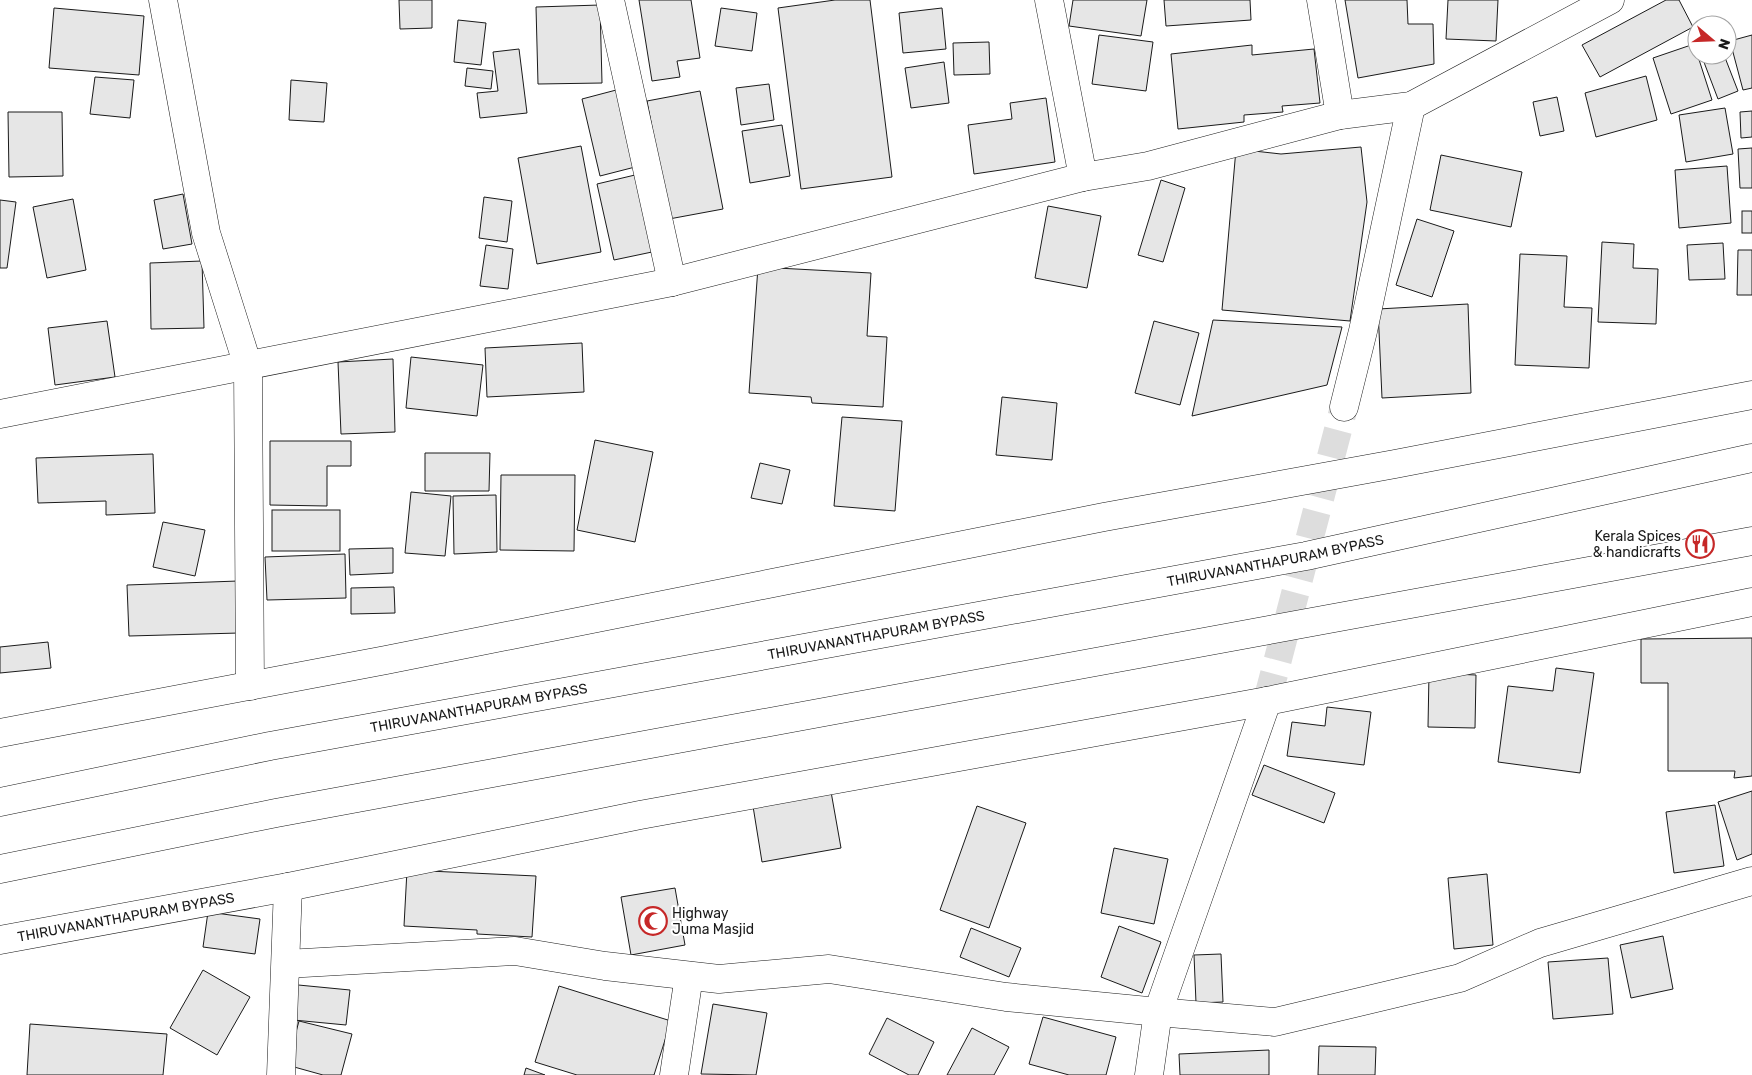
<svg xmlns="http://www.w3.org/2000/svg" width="1752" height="1075" font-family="Rubik,sans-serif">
<rect width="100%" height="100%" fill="#fff"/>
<!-- building -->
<g fill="#e6e6e6" stroke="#1a1a1a">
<polygon points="399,0 432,0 432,28 400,29"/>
<polygon points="639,0 691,0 700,58 677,61 680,77 652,81"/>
<polygon points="835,0 870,0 892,177 801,189 778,8"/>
<polygon points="1073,0 1147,0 1141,36 1069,26"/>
<polygon points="1164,0 1250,0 1251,20 1166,26"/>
<polygon points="1345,0 1407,0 1408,24 1433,24 1434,64 1358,78"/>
<polygon points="1448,0 1498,0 1496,41 1446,39"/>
<polygon points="1666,0 1679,0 1693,27 1600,77 1582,45"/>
<polygon points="600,5 602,83 538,84 536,7"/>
<polygon points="54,8 144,16 139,75 49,68"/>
<polygon points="721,8 757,13 752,51 715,46"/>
<polygon points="942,8 946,49 903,53 899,13"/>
<polygon points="458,20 486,23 481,65 454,62"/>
<polygon points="1099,35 1153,42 1146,91 1092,84"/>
<polygon points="1752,35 1752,88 1743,90 1730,41"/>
<polygon points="989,42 990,74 954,75 953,43"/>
<polygon points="1694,44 1712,100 1671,114 1653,58"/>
<polygon points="1252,45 1252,55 1314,49 1320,103 1282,106 1283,112 1244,115 1244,122 1178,129 1171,54"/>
<polygon points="519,49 527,113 480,118 477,93 498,91 493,52"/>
<polygon points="1707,55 1724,55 1738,91 1718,99 1702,57"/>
<polygon points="944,62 949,103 911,108 905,68"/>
<polygon points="467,68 493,71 491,89 465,86"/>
<polygon points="1646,76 1657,120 1596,137 1585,93"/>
<polygon points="95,77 134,80 130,118 90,114"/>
<polygon points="291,80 327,83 324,122 289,120"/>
<polygon points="769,84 774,120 741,125 736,88"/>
<polygon points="620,89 639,166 600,176 582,99"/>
<polygon points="700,91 723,209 669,219 647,101"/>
<polygon points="1557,97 1564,131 1540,136 1533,102"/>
<polygon points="1046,98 1055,162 974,174 968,125 1012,119 1010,103"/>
<polygon points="1725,108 1733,154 1686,162 1679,115"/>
<polygon points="1752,111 1752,137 1741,138 1740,112"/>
<polygon points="8,112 62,112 63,176 9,177"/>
<polygon points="782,125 790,176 750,183 742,131"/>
<polygon points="581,146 601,252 537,264 518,158"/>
<polygon points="1361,147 1367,202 1350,321 1222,310 1236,149 1281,154"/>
<polygon points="1752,148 1752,188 1740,188 1738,149"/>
<polygon points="1441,155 1522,172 1511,227 1430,210"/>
<polygon points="1727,166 1731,223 1679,228 1675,170"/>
<polygon points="635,175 652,252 614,260 597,184"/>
<polygon points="1161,180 1185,188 1163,262 1138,255"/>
<polygon points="183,194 192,244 163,249 154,200"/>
<polygon points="484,197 512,201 507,242 479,238"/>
<polygon points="73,199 86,270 47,278 33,207"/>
<polygon points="0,200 16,202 7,268 0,268"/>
<polygon points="1048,206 1101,216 1087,288 1035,278"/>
<rect x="1742" y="211" width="10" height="22"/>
<polygon points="1417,219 1454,231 1432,297 1396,285"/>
<polygon points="1602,242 1634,244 1633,268 1658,269 1656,324 1598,322"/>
<polygon points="1723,243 1725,279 1689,280 1687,245"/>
<polygon points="486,245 513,249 508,289 480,286"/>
<polygon points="1738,250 1752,250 1752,295 1737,295"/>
<polygon points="1520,254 1567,256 1564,307 1592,308 1589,368 1515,365"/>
<polygon points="202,261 204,328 151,329 150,263"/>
<polygon points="758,267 871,273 867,336 887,337 883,407 812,403 811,397 749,393"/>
<polygon points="1468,304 1471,393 1382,398 1378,309"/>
<polygon points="1213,320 1342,327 1327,385 1192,416"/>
<polygon points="107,321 115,377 55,385 48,328"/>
<polygon points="1154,321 1199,333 1180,405 1135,393"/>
<polygon points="582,343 584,392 487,397 485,348"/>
<polygon points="411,357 483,365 477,416 406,408"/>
<polygon points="393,359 395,432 341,434 338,362"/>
<polygon points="1002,397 1057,403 1052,460 996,455"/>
<polygon points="842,417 902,421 895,511 834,506"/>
<polygon points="595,440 653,452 635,542 577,530"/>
<polygon points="270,441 351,441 351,466 327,466 327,506 270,505"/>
<polygon points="425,453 490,453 489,491 425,491"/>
<polygon points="153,454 155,513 106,515 106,501 38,503 36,458"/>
<polygon points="760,463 790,470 782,504 751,498"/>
<polygon points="501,475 575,475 574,551 500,550"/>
<polygon points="411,492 451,496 445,556 405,553"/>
<polygon points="496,495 497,552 454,554 453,496"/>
<rect x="272" y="510" width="68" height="41"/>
<polygon points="163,522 205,530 195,576 153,567"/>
<polygon points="393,548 393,573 350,575 349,549"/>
<polygon points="345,554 346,598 267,600 265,557"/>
<polygon points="238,581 239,633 129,636 127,585"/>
<polygon points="394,587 395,613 351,614 351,588"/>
<polygon points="1752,638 1752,776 1734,778 1735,771 1668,771 1668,683 1641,683 1641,639"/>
<polygon points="48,642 51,668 0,673 0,647"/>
<polygon points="1556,668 1594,673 1580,773 1498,762 1508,686 1553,691"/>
<polygon points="1429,673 1476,675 1475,728 1428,727"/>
<polygon points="1327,707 1371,712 1364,765 1287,756 1292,722 1325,726"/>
<polygon points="1264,765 1335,793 1324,823 1252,795"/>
<polygon points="830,786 841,848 762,862 752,800"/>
<polygon points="1752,791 1752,854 1737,860 1718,802"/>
<polygon points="1715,805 1724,866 1674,873 1666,812"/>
<polygon points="977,806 1026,823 989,928 940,910"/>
<polygon points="1114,848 1168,859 1154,924 1101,913"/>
<polygon points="407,870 536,876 532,937 477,934 477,930 404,926"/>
<polygon points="1487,874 1493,945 1454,949 1448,878"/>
<polygon points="675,888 685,945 631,955 621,897"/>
<polygon points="208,912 260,919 255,954 203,947"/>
<polygon points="1119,926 1161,942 1142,993 1101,977"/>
<polygon points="971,928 1021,948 1009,977 960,957"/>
<polygon points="1663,936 1673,989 1631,998 1620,945"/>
<polygon points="1221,954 1223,1002 1196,1003 1194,955"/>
<polygon points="1608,958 1613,1014 1553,1019 1548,962"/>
<polygon points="203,970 250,997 217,1055 170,1028"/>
<polygon points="288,984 350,990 346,1025 283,1019"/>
<polygon points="559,986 671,1021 654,1075 577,1075 535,1062"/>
<polygon points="713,1004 767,1013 756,1075 701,1074"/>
<polygon points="1043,1017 1116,1037 1106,1075 1069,1075 1029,1064"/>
<polygon points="887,1018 934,1042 918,1075 909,1075 869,1054"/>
<polygon points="299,1021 352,1034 341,1075 323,1075 287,1065"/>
<polygon points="30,1024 167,1034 163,1075 27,1075"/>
<polygon points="972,1028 1009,1047 994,1075 947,1075"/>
<polygon points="1319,1046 1376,1047 1375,1075 1318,1075"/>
<polygon points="1269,1050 1269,1075 1180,1075 1179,1054"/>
<polygon points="526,1068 545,1075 524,1075"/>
</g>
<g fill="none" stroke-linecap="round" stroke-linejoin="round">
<!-- street-tunnel -->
<polyline stroke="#ddd" stroke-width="28" stroke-dasharray="28 14" stroke-linecap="butt" points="1267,701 1344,407"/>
<defs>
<g id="street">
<polyline points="163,0 206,233 248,366 250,686"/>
<polyline points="610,0 672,282"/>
<polyline points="1049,0 1083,177"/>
<polyline points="1321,0 1340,115"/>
<polyline points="1344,407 1363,331 1411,106"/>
<polyline points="0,414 672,282 1083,177 1148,166 1340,115 1411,106 1610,0"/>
<polyline points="286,964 515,951 605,966 719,979 829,969 1006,997 1158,1012 1275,1022 1460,978 1540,943 1752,881"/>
<polyline points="281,1075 288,887"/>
<polyline points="674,1075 689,976"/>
<polyline points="1149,1075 1158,1012 1267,701"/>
</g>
<g id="secondary">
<polyline points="0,733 386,660 1104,517 1395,464 1752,395"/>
<path id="s1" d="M0,940L288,887L640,815L1267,701L1752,602"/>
</g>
<g id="highway">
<path id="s2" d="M0,802L270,746L1306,556L1752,458"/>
<polyline points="0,869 276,813 1752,541"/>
</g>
</defs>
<!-- street casing -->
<use href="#street" stroke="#1a1a1a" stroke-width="29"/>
<!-- secondary casing -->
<use href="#secondary" stroke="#1a1a1a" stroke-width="29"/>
<!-- highway casing -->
<use href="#highway" stroke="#1a1a1a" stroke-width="29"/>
<!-- street -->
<use href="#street" stroke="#fff" stroke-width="28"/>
<!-- secondary -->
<use href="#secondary" stroke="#fff" stroke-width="28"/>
<!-- highway -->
<use href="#highway" stroke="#fff" stroke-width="28"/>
</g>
<!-- icons -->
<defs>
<symbol id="restaurant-ring" viewBox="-11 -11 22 22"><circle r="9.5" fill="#fff" stroke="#c62828" stroke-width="1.5"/><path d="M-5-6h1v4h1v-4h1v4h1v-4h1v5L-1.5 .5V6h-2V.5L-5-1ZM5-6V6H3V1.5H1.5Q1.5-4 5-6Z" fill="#c62828"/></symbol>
<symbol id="mosque-ring" viewBox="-11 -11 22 22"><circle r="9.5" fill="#fff" stroke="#c62828" stroke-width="1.5"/><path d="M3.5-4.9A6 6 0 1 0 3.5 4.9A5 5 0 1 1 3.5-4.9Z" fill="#c62828"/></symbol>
</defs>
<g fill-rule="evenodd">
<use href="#restaurant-ring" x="1684" y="528" width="32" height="32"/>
<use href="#mosque-ring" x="637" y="905" width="32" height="32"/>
</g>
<g text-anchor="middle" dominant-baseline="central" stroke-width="4" stroke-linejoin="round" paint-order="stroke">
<!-- poi labels -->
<g font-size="14" fill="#1a1a1a" stroke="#fff" text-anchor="end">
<text x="1681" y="536">Kerala Spices<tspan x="1681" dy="16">&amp; handicrafts</tspan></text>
<text x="672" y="913" text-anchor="start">Highway<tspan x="672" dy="16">Juma Masjid</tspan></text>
</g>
<!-- street labels -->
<g font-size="14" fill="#1a1a1a" stroke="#fff">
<text stroke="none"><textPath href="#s2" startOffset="1298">THIRUVANANTHAPURAM BYPASS</textPath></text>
<text stroke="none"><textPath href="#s2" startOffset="892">THIRUVANANTHAPURAM BYPASS</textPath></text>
<text stroke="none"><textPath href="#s2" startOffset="488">THIRUVANANTHAPURAM BYPASS</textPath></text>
<text stroke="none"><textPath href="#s1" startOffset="128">THIRUVANANTHAPURAM BYPASS</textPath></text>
</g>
</g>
<!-- north arrow -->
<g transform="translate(1712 40) rotate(109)"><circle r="24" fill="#ffffff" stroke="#a3a3a3"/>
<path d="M0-4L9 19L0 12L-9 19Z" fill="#c62828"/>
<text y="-8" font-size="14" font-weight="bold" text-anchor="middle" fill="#1a1a1a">N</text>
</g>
</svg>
